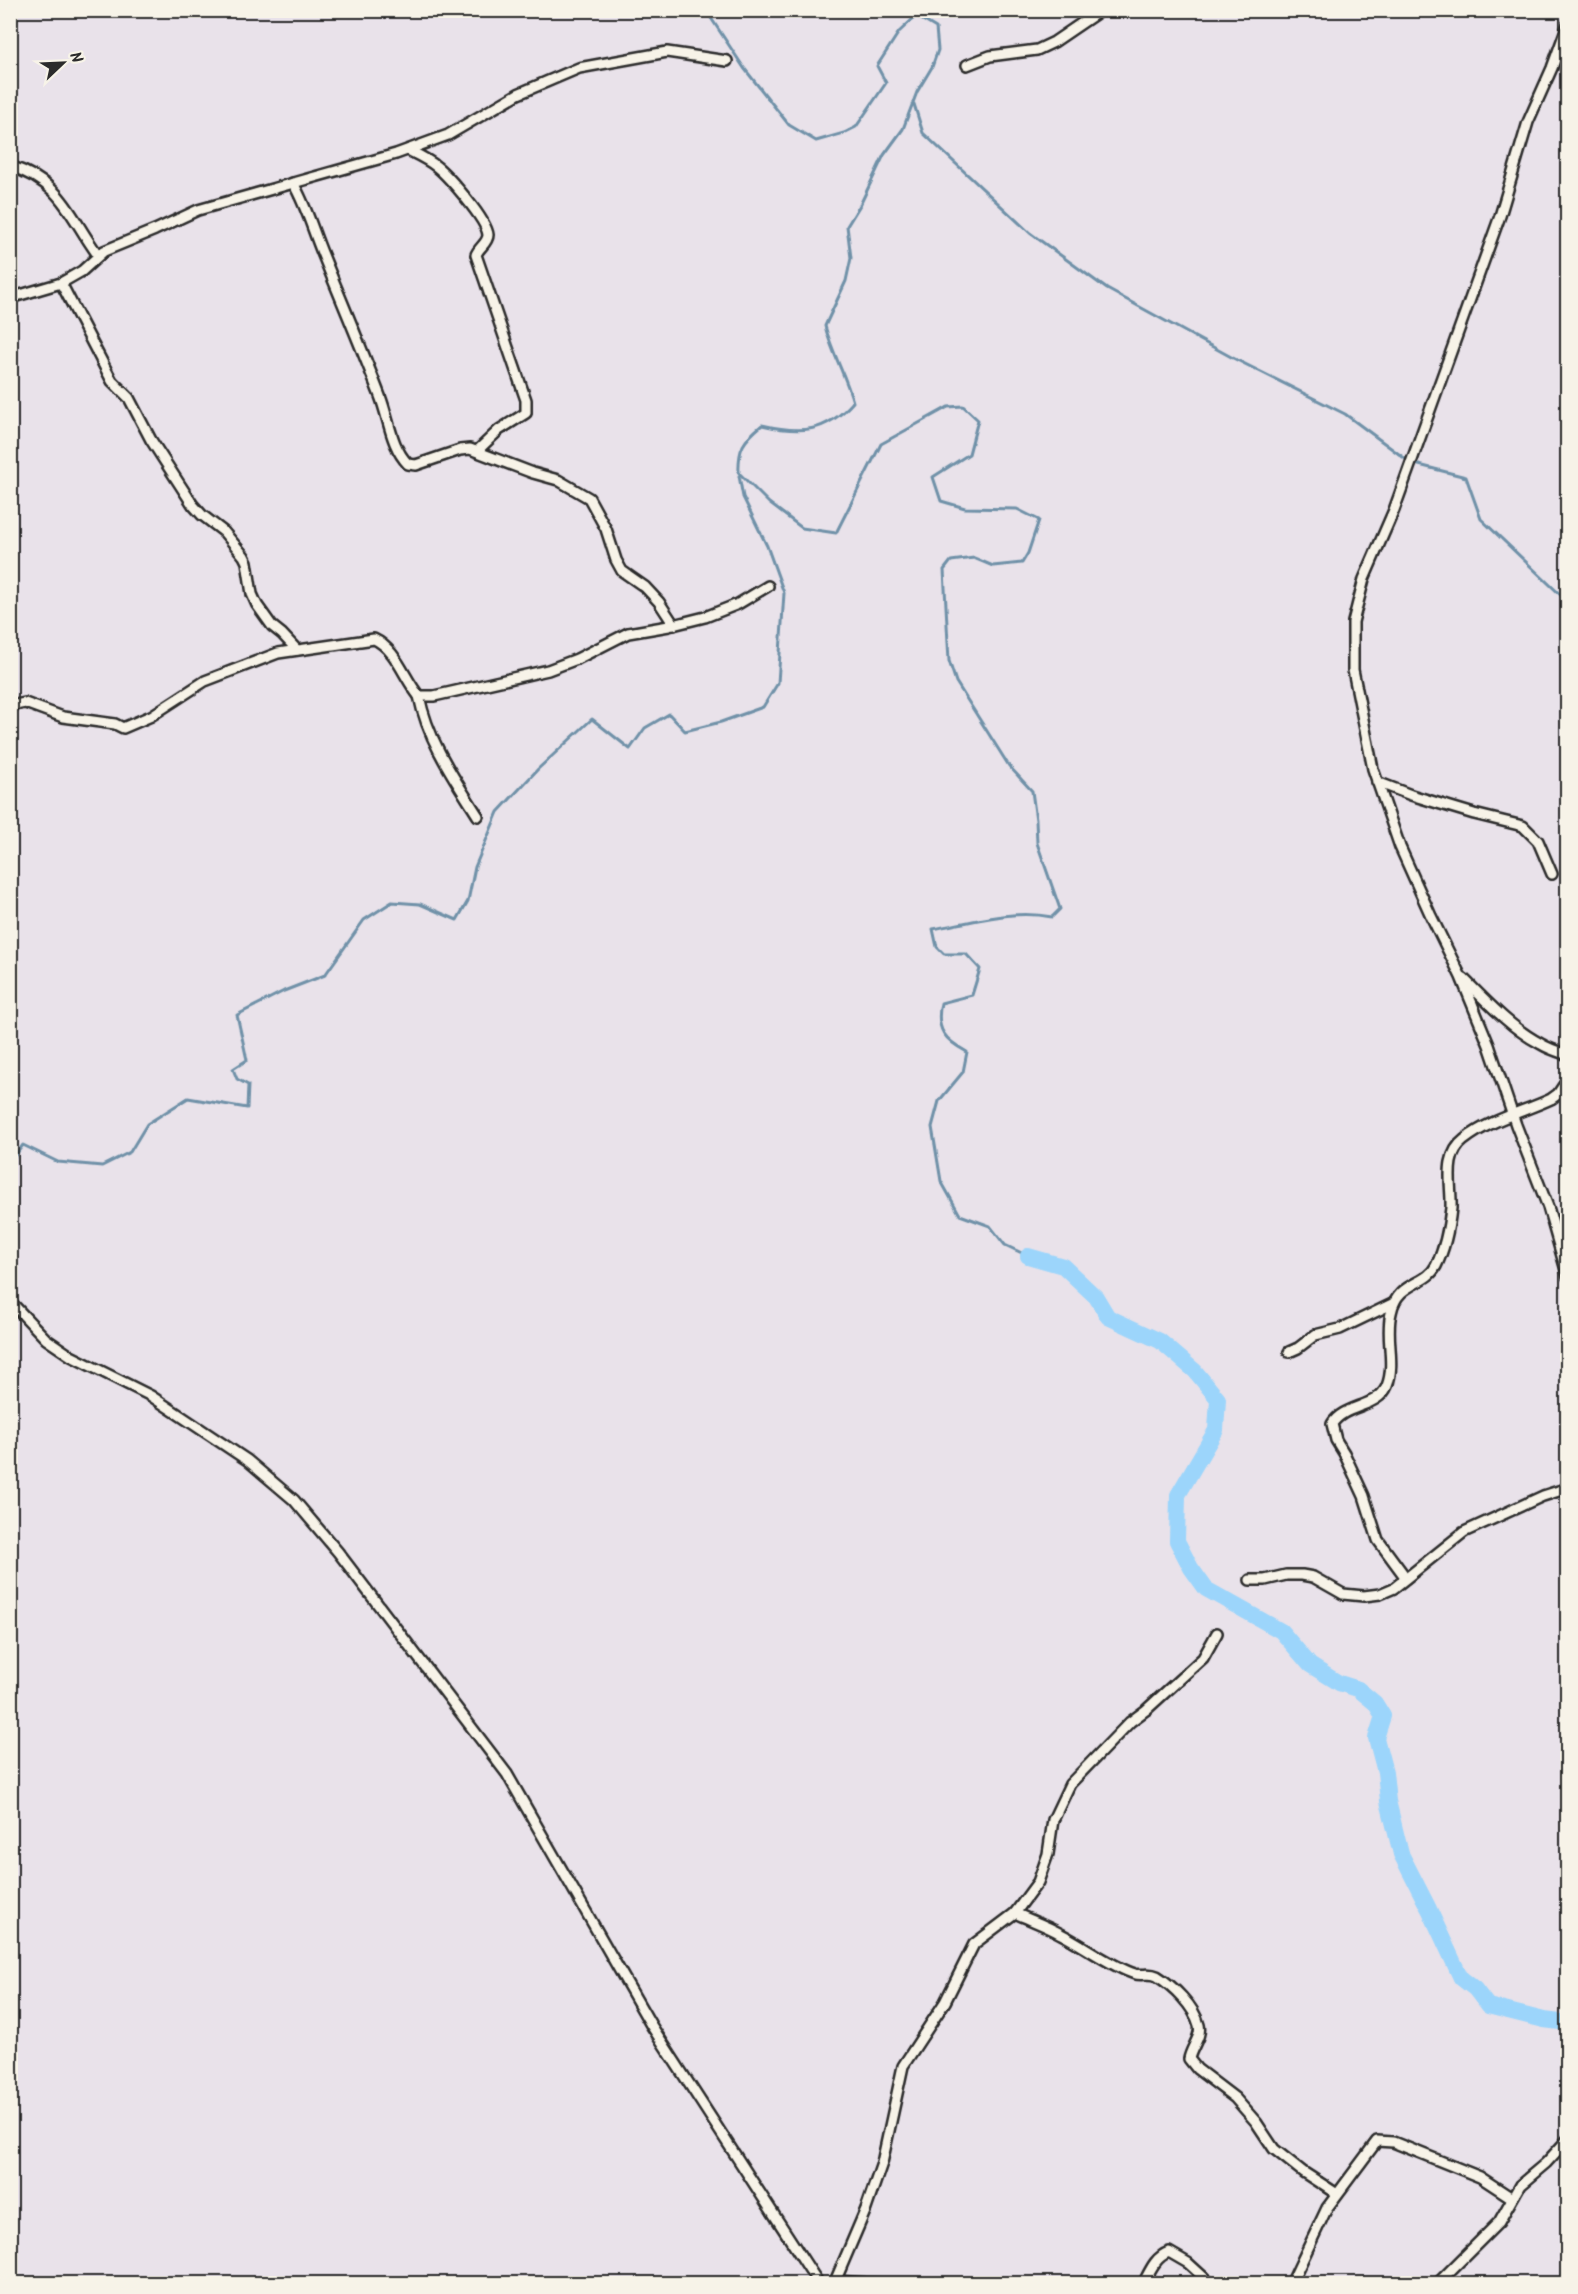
<svg xmlns="http://www.w3.org/2000/svg" width="1578" height="2294" font-family="Kalam,sans-serif">
<rect width="100%" height="100%" fill="#e9e2ea"/>
<filter id="ink" filterUnits="userSpaceOnUse"><feTurbulence type="fractalNoise" baseFrequency=".0167" numOctaves="2"/><feDisplacementMap in="SourceGraphic" scale="12" xChannelSelector="R" yChannelSelector="G"/><feConvolveMatrix kernelMatrix="1 2 1 2 8 2 1 2 1" color-interpolation-filters="sRGB"/></filter>
<g filter="url(#ink)">
<g fill="none" stroke-linecap="round" stroke-linejoin="round">
<!-- stream -->
<g stroke="#6f91a8" stroke-width="3">
<path d="M714,10L711,18L744,68L789,125L816,141L844,133L856,127L886,83L877,66L899,32L916,16L936,28L938,50L932,67L917,92L903,129L884,155L860,205L847,226L851,258L846,281L825,326C832,353 846,376 853,402C826,433 800,434 762,425C743,441 738,448 739,473L769,503L802,528L836,533L881,444L948,407L963,406L978,420L969,454L933,477L941,501L965,508L1017,509L1039,520L1028,553L1022,563L993,566L974,558L951,561L944,570L949,661L956,682L1009,766L1032,791L1036,820L1037,843L1060,909L1052,917C1012,909 972,922 933,929L937,947L944,954H966L980,969L972,995L941,1003C935,1030 945,1040 967,1052L963,1072L939,1101L932,1127L941,1181L960,1215L990,1226L1005,1245L1028,1256"/>
<polyline points="914,104 923,133 1030,233 1107,289 1233,358 1345,414 1411,463 1466,477 1481,519 1568,602"/>
<polyline points="10,1162 23,1145 58,1162 102,1166 130,1152 147,1124 188,1098 247,1108 248,1085 237,1079 233,1069 247,1060 237,1015 284,991 325,975 364,920 392,902 420,904 457,920 468,901 475,867 498,812 538,769 592,719 630,749 645,728 669,714 685,731 721,722 763,707 778,683 784,593 767,546 743,497 739,476"/>
</g>
<!-- river -->
<polyline stroke="#9cd5fb" stroke-width="16" points="1028,1256 1063,1266 1096,1297 1108,1317 1160,1341 1195,1371 1218,1399 1216,1430 1178,1495 1177,1541 1191,1568 1206,1589 1281,1631 1310,1665 1339,1683 1358,1689 1375,1703 1383,1716 1376,1738 1385,1772 1388,1801 1401,1854 1429,1909 1461,1978 1475,1989 1488,2006 1544,2020 1568,2023"/>
<defs>
<g id="minor">
<polyline points="1568,24 1552,68 1528,122 1500,216 1394,510 1364,579 1353,622 1353,670 1373,769 1400,847 1431,916 1461,977 1489,1045 1516,1125 1548,1207 1568,1277"/>
<polyline points="967,65 990,56 1037,50 1054,42 1101,10"/>
<path d="M408,150C418,155 429,160 437,167C449,177 487,220 488,235C488,243 478,248 476,255L526,400V413L499,430L477,451"/>
<path d="M10,166C64,184 68,214 98,255"/>
<path d="M293,183C306,205 313,231 323,255C342,302 362,349 380,396C389,419 391,447 408,464L416,465L460,450L470,449L533,473L558,480L589,498L606,529L616,560L622,571L645,587L659,602L674,625"/>
<polyline points="61,283 112,381 129,398 151,440 193,505 202,515 224,532 244,556 247,562 252,594 257,605 272,626 282,634 297,650"/>
<polyline points="10,298 61,283 82,271 104,251 155,230 198,210 396,154 448,135 518,94 579,68 667,52 727,61"/>
<path d="M419,696C428,741 454,778 478,816"/>
<path d="M10,706L25,703L63,717L115,724L123,728L151,716L205,681L278,653L374,639C396,649 404,678 419,696H434L548,670L577,659L628,633L669,626L705,617L738,604L768,586"/>
<polyline points="1377,782 1411,795 1474,814 1523,826 1538,841 1552,874"/>
<path d="M1464,979C1487,1002 1512,1029 1541,1044C1549,1049 1559,1052 1568,1055"/>
<polyline points="10,1301 46,1339 71,1356 151,1396 247,1460 294,1500 338,1552 507,1774 651,2025 819,2284"/>
<polyline points="1289,1352 1298,1348 1315,1335 1340,1329 1394,1303"/>
<path d="M1406,1578L1378,1540L1364,1496L1344,1453L1336,1440L1332,1424C1344,1404 1378,1408 1387,1386C1396,1363 1385,1337 1391,1313C1397,1281 1426,1286 1436,1266C1445,1248 1449,1228 1451,1208C1452,1185 1443,1156 1464,1140C1489,1120 1523,1112 1551,1099L1558,1094L1568,1079"/>
<polyline points="1250,1580 1265,1580 1286,1575 1302,1575 1313,1577 1343,1594 1364,1596 1380,1594 1394,1588 1464,1532 1543,1496 1568,1488"/>
<path d="M1015,1913C1030,1920 1047,1926 1061,1934C1083,1945 1112,1967 1135,1974C1143,1976 1149,1972 1157,1976C1173,1986 1194,2006 1199,2025C1202,2037 1191,2047 1189,2059L1197,2069L1235,2098L1256,2122L1274,2149L1303,2172L1337,2194"/>
<polyline points="835,2281 882,2284"/>
<polyline points="834,2284 866,2209 882,2163 903,2066 945,2002 974,1944 1015,1913 1038,1882 1048,1854 1053,1820 1070,1784 1130,1722 1146,1710 1203,1658 1217,1633"/>
<path d="M1143,2284C1150,2271 1155,2257 1169,2252L1188,2263L1211,2284"/>
<polyline points="1291,2284 1327,2208 1377,2141 1393,2142 1480,2177 1512,2198"/>
<polyline points="1437,2284 1499,2222 1520,2185 1546,2163 1568,2139"/>
</g>
</defs>
<!-- minor casing -->
<use href="#minor" stroke="#2b2b2b" stroke-width="14"/>
<!-- minor -->
<use href="#minor" stroke="#f7f3e8" stroke-width="9"/>
</g>
</g>
<!-- margin -->
<rect width="1578" height="2294" fill="none" stroke="#f7f3e8" stroke-width="36"/>
<rect x="18" y="18" width="1542" height="2258" fill="none" stroke="#2b2b2b" stroke-width="2" filter="url(#ink)"/>
<!-- north arrow -->
<g transform="translate(63 63) rotate(67)" stroke="#f7f3e8" stroke-width="4.5" paint-order="stroke">
<path d="M0-4.5L10 22L0 15L-10 22Z" fill="#2b2b2b"/>
<text y="-9" font-size="16" font-weight="bold" text-anchor="middle" fill="#2b2b2b">N</text>
</g>
</svg>
